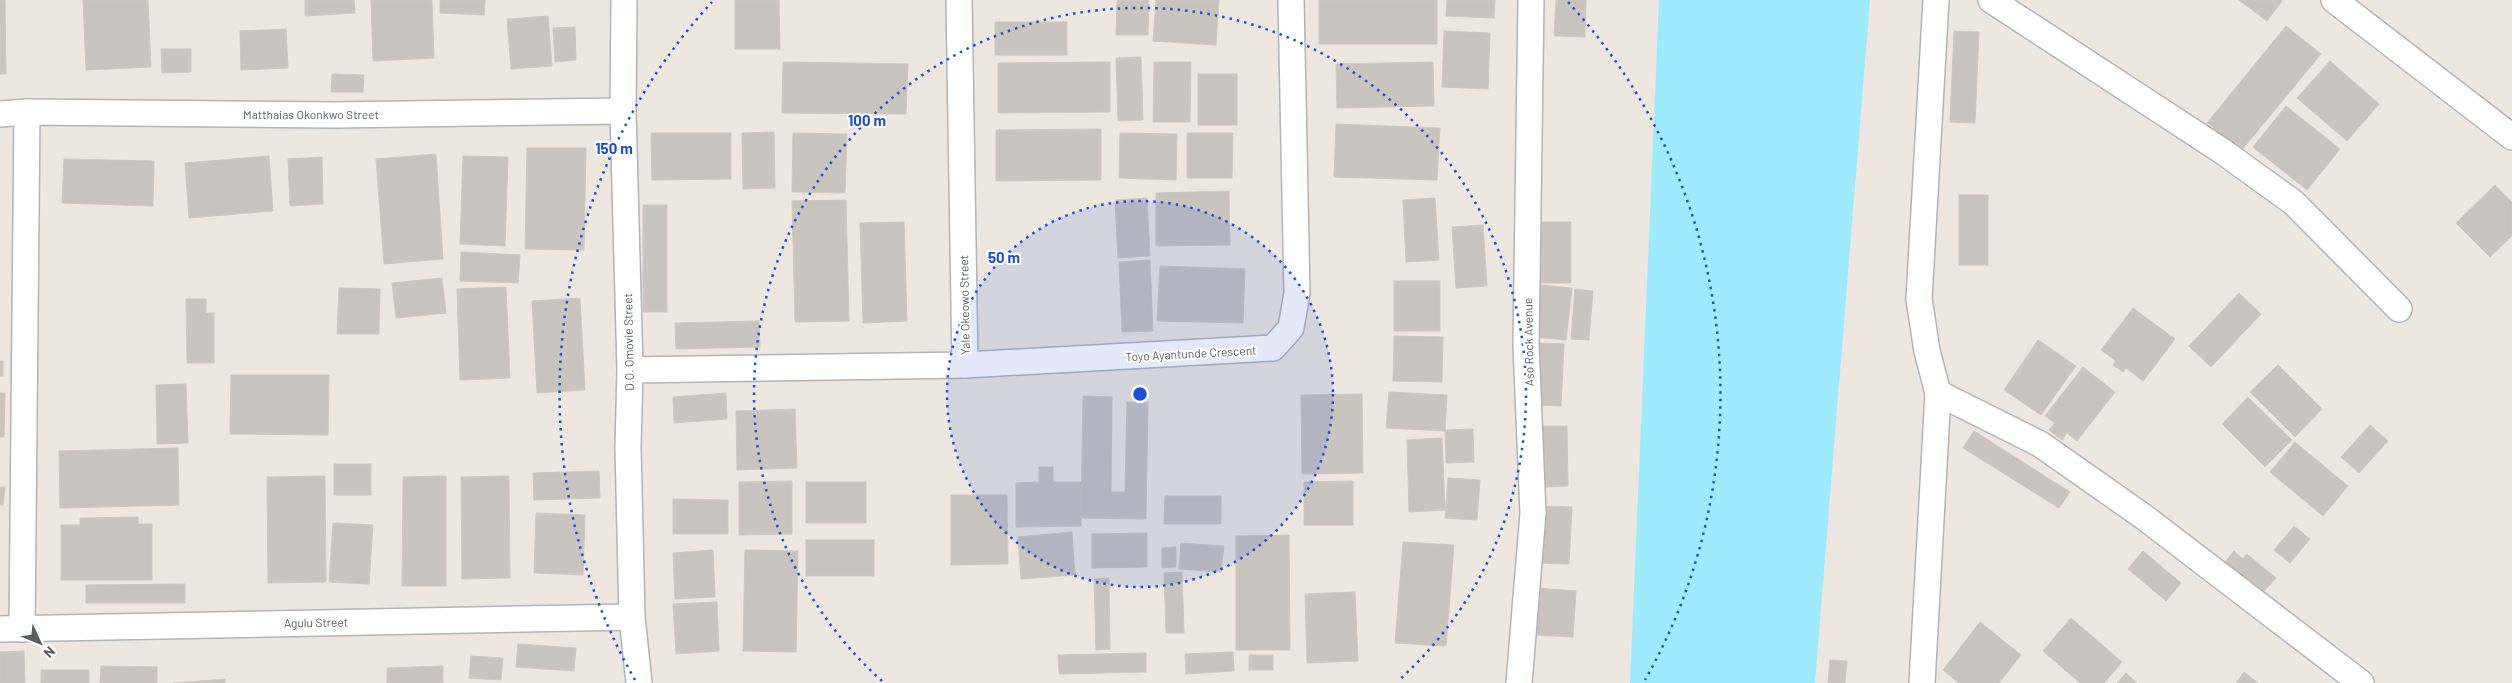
<svg xmlns="http://www.w3.org/2000/svg" width="2512" height="683" font-family="Barlow,sans-serif">
<rect width="100%" height="100%" fill="#ede7e0"/>
<!-- water -->
<polygon fill="#9eebff" points="1659,0 1870,0 1815,683 1630,683"/>
<!-- building -->
<g fill="#cac4bf" stroke="#d2c7be">
<polygon points="0,0 5,0 6,74 0,74"/>
<polygon points="83,0 148,0 151,67 86,70"/>
<polygon points="305,0 354,0 355,13 305,16"/>
<polygon points="371,0 432,0 434,58 373,61"/>
<polygon points="440,0 485,0 484,15 440,13"/>
<polygon points="735,0 779,0 780,49 735,49"/>
<polygon points="1117,0 1149,0 1148,35 1116,35"/>
<polygon points="1156,0 1219,0 1216,45 1153,41"/>
<rect x="1319" y="0" width="118" height="44"/>
<polygon points="1447,0 1495,0 1494,18 1446,16"/>
<polygon points="1556,0 1586,0 1585,37 1554,36"/>
<polygon points="2239,0 2281,0 2282,1 2267,21"/>
<polygon points="548,16 552,66 511,69 507,19"/>
<rect x="995" y="22" width="72" height="33"/>
<polygon points="2286,26 2321,54 2241,151 2207,123"/>
<polygon points="575,27 576,60 555,62 553,28"/>
<polygon points="286,29 288,68 241,70 240,31"/>
<polygon points="1444,31 1490,33 1488,89 1442,87"/>
<polygon points="1954,31 1979,32 1975,123 1950,122"/>
<polygon points="161,49 191,49 191,72 162,73"/>
<polygon points="1141,57 1143,120 1118,121 1116,58"/>
<polygon points="2330,61 2379,104 2347,141 2297,98"/>
<polygon points="783,62 908,64 906,114 782,113"/>
<polygon points="1110,62 1110,112 998,113 998,63"/>
<polygon points="1154,62 1191,62 1190,122 1153,122"/>
<polygon points="1433,62 1434,106 1337,108 1336,64"/>
<polygon points="332,74 364,75 363,92 331,92"/>
<rect x="1198" y="74" width="39" height="51"/>
<polygon points="2286,106 2340,149 2307,190 2253,147"/>
<polygon points="1336,124 1440,128 1437,180 1334,177"/>
<polygon points="1101,129 1101,180 996,181 996,130"/>
<polygon points="774,132 775,188 743,189 742,133"/>
<polygon points="651,133 731,133 731,179 652,180"/>
<polygon points="793,133 847,134 845,193 792,192"/>
<polygon points="1120,133 1177,134 1176,180 1119,178"/>
<polygon points="1187,133 1233,133 1232,178 1187,178"/>
<polygon points="527,148 586,148 584,250 525,249"/>
<polygon points="436,154 443,259 384,264 376,159"/>
<polygon points="269,156 273,211 189,218 185,163"/>
<polygon points="463,156 508,157 505,246 460,244"/>
<polygon points="322,157 323,204 290,206 288,159"/>
<polygon points="64,159 154,161 153,206 62,203"/>
<polygon points="2495,185 2512,202 2512,236 2490,257 2456,223"/>
<polygon points="1229,191 1230,245 1156,246 1156,193"/>
<rect x="1959" y="195" width="29" height="70"/>
<polygon points="1147,198 1150,256 1118,258 1115,200"/>
<polygon points="1435,198 1439,260 1406,262 1403,200"/>
<polygon points="846,200 849,321 795,322 792,201"/>
<rect x="643" y="205" width="24" height="107"/>
<polygon points="904,222 907,321 863,323 860,223"/>
<polygon points="1539,222 1571,222 1571,283 1538,283"/>
<polygon points="1483,225 1487,286 1456,288 1452,227"/>
<polygon points="461,252 520,255 518,283 460,281"/>
<polygon points="1150,260 1153,331 1122,332 1119,262"/>
<polygon points="1160,266 1245,269 1243,323 1157,321"/>
<polygon points="442,278 446,313 396,318 392,283"/>
<rect x="1394" y="281" width="46" height="50"/>
<polygon points="1541,285 1572,288 1566,340 1535,337"/>
<polygon points="506,287 510,378 460,380 457,289"/>
<polygon points="339,288 380,289 379,334 337,334"/>
<polygon points="1575,289 1593,291 1589,340 1571,339"/>
<polygon points="2239,293 2261,314 2211,367 2189,346"/>
<polygon points="580,298 585,390 537,393 532,301"/>
<polygon points="186,299 206,299 206,313 214,313 214,363 187,363"/>
<polygon points="2133,308 2175,339 2143,381 2126,368 2123,372 2113,365 2116,361 2101,350"/>
<polygon points="759,321 760,347 676,349 675,323"/>
<polygon points="1394,336 1443,337 1442,382 1393,381"/>
<polygon points="2038,340 2076,366 2041,415 2004,390"/>
<polygon points="1539,343 1564,344 1561,406 1536,405"/>
<rect x="0" y="361" width="3" height="15"/>
<polygon points="2278,365 2322,409 2295,437 2250,392"/>
<polygon points="2083,367 2115,392 2077,441 2067,433 2062,440 2049,430 2055,423 2045,416"/>
<polygon points="231,375 329,375 328,435 230,434"/>
<polygon points="186,384 188,443 157,444 156,385"/>
<polygon points="1389,392 1447,395 1445,431 1386,428"/>
<polygon points="0,393 5,393 4,437 0,437"/>
<polygon points="726,393 727,419 674,423 673,397"/>
<polygon points="1362,394 1363,473 1302,474 1301,395"/>
<polygon points="1083,396 1112,397 1111,492 1125,492 1127,402 1148,402 1146,519 1081,518"/>
<polygon points="2248,397 2292,440 2265,467 2222,424"/>
<polygon points="795,409 797,468 737,470 736,411"/>
<polygon points="2370,425 2388,441 2359,473 2341,457"/>
<polygon points="1542,426 1567,426 1568,486 1544,487"/>
<polygon points="1473,429 1474,462 1446,463 1445,430"/>
<polygon points="1974,431 2070,492 2059,508 1963,448"/>
<polygon points="1442,438 1445,510 1409,512 1407,440"/>
<polygon points="2295,442 2348,486 2323,516 2270,472"/>
<polygon points="178,448 179,505 60,508 59,451"/>
<rect x="334" y="464" width="37" height="31"/>
<polygon points="1039,467 1053,467 1053,482 1081,482 1081,526 1016,527 1016,483 1039,482"/>
<polygon points="599,471 600,498 534,500 533,473"/>
<polygon points="325,476 326,582 268,583 267,477"/>
<polygon points="446,476 446,586 402,586 403,477"/>
<polygon points="509,476 510,578 462,579 461,477"/>
<polygon points="1448,478 1480,480 1477,520 1445,518"/>
<polygon points="792,481 792,534 739,535 739,482"/>
<polygon points="1353,481 1353,525 1304,525 1304,482"/>
<rect x="806" y="482" width="60" height="41"/>
<polygon points="0,487 5,487 3,505 0,505"/>
<polygon points="951,495 1007,495 1008,564 951,565"/>
<polygon points="1165,496 1221,496 1221,524 1164,524"/>
<polygon points="673,499 728,500 728,534 673,534"/>
<polygon points="1540,506 1572,507 1569,564 1537,563"/>
<polygon points="536,513 585,515 583,575 534,573"/>
<polygon points="138,517 138,524 152,524 152,580 61,580 61,525 80,525 80,518"/>
<polygon points="333,523 373,525 369,584 329,582"/>
<polygon points="2294,526 2310,539 2290,563 2274,550"/>
<polygon points="1072,532 1075,575 1021,579 1018,537"/>
<polygon points="1147,533 1147,567 1092,568 1092,534"/>
<polygon points="1289,535 1290,650 1236,650 1236,536"/>
<rect x="806" y="540" width="68" height="36"/>
<polygon points="1403,542 1454,545 1446,646 1395,643"/>
<polygon points="1181,543 1224,546 1221,572 1179,569"/>
<polygon points="1176,547 1176,567 1162,568 1162,548"/>
<polygon points="713,550 715,597 675,599 673,553"/>
<polygon points="745,550 798,551 796,652 743,651"/>
<polygon points="2143,551 2181,583 2166,601 2128,569"/>
<polygon points="2234,551 2243,559 2247,554 2276,578 2260,596 2222,566"/>
<polygon points="1182,572 1184,633 1166,633 1164,573"/>
<polygon points="1109,578 1110,649 1096,650 1094,579"/>
<polygon points="185,584 185,603 86,603 86,585"/>
<polygon points="1537,588 1576,591 1573,637 1534,635"/>
<polygon points="1355,592 1358,661 1307,663 1305,594"/>
<polygon points="717,602 719,651 676,654 673,604"/>
<polygon points="2071,618 2122,662 2104,683 2080,683 2043,651"/>
<polygon points="1980,622 2021,655 1999,683 1959,683 1943,670"/>
<polygon points="518,644 576,648 574,671 516,667"/>
<polygon points="24,651 25,683 0,683 0,652"/>
<polygon points="1233,652 1234,671 1186,674 1185,654"/>
<polygon points="1146,653 1146,672 1059,674 1058,655"/>
<rect x="1249" y="655" width="24" height="15"/>
<polygon points="471,656 503,658 501,680 469,678"/>
<polygon points="1830,660 1847,661 1845,683 1828,683"/>
<polygon points="101,666 157,667 157,683 100,683"/>
<polygon points="443,666 443,683 387,683 387,668"/>
<rect x="41" y="670" width="48" height="13"/>
<polygon points="2244,672 2258,683 2236,683"/>
<polygon points="2126,673 2137,683 2117,683"/>
<polygon points="225,679 225,683 173,683"/>
</g>
<g fill="none" stroke-linecap="round" stroke-linejoin="round">
<defs>
<g id="minor">
<polyline points="624,0 623,111 630,370 628,447 632,617 639,683"/>
<polyline points="1991,0 2222,151 2294,203 2399,309"/>
<polyline points="2334,0 2512,137"/>
<polyline points="0,114 27,112 335,115 623,111"/>
<polyline points="965,365 1273,348 1291,328 1297,293 1291,0"/>
<polyline points="630,370 965,365 959,0"/>
<polyline points="1938,393 2040,444 2144,517 2361,683"/>
<polyline points="0,629 632,617"/>
<polyline points="22,629 27,112"/>
<polyline points="1519,683 1533,513 1526,345 1531,0"/>
<polyline points="1922,683 1938,393 1927,351 1919,299 1936,0"/>
</g>
</defs>
<!-- minor casing -->
<use href="#minor" stroke="#b1b5b9" stroke-width="28"/>
<!-- minor -->
<use href="#minor" stroke="#fff" stroke-width="25"/>
</g>
<!-- distance rings -->
<circle cx="1140" cy="394" r="193" fill="#1d4ed8" fill-opacity=".12"/>
<g fill="none" stroke="#1d4ed8" stroke-width="2.5" stroke-dasharray="2.5 5">
<circle cx="1140" cy="394" r="193"/>
<path d="M882 681A386 386 0 1 1 1398 681"/>
<path d="M635 680A580 580 0 0 1 712 2M1568 2A580 580 0 0 1 1645 680"/>
</g>
<g text-anchor="middle" dominant-baseline="central" stroke-width="4" stroke-linejoin="round" paint-order="stroke">
<!-- street labels -->
<g font-size="12" fill="#595f62" stroke="#fff">
<text x="311" y="114">Matthaias Okonkwo Street</text>
<text transform="translate(964 305) rotate(-91)">Yale Okeowo Street</text>
<text transform="translate(628 342) rotate(-91)">D.O. Omovie Street</text>
<text transform="translate(1528 342) rotate(-91)">Aso Rock Avenue</text>
<text transform="translate(1191 353) rotate(-3)">Toyo Ayantunde Crescent</text>
<text transform="translate(316 622) rotate(-1)">Agulu Street</text>
</g>
</g>
<circle cx="1140" cy="394" r="8" fill="#1d4ed8" stroke="#fff" stroke-width="2.5"/>
<g font-size="15" text-anchor="middle" font-weight="bold" fill="#1d4ed8" stroke="#fff" stroke-width="4" stroke-linejoin="round" paint-order="stroke">
<text x="867" y="126">100 m</text>
<text x="614" y="154">150 m</text>
<text x="1004" y="263">50 m</text>
</g>
<!-- north arrow -->
<g transform="translate(40 643) rotate(134)" stroke="#ffffff" stroke-width="4" paint-order="stroke">
<path d="M0-4L9 19L0 12L-9 19Z" fill="#595f62"/>
<text y="-8" font-size="14" font-weight="bold" text-anchor="middle" fill="#595f62">N</text>
</g>
</svg>
